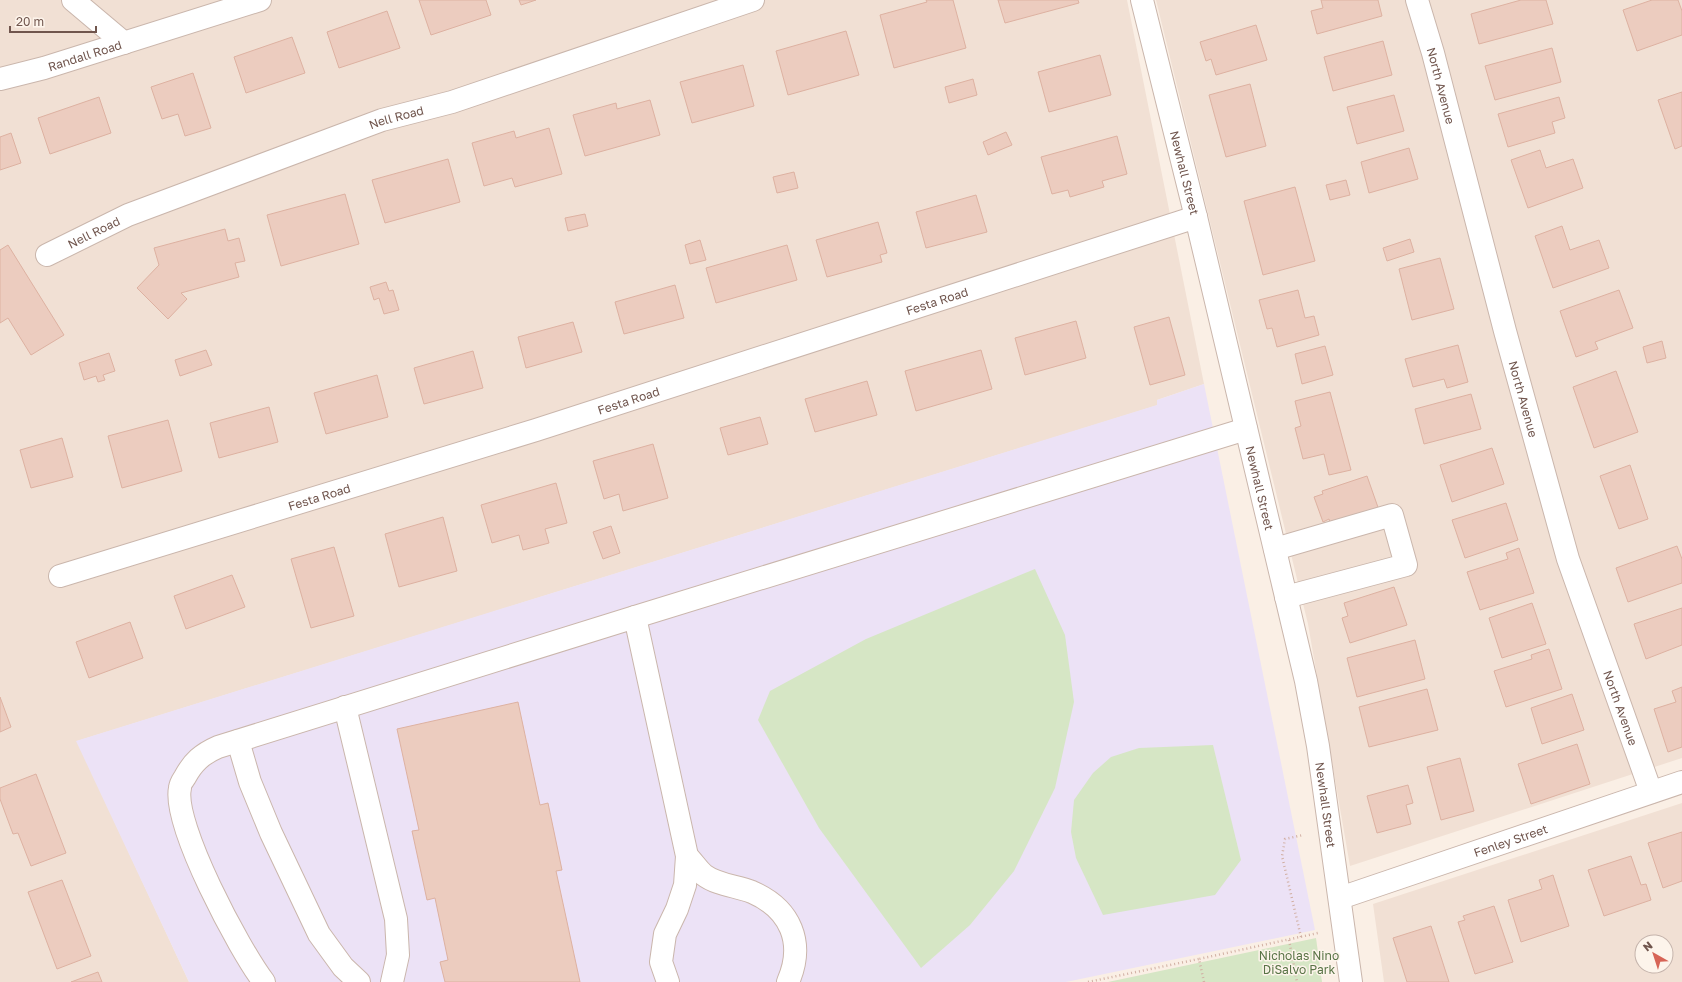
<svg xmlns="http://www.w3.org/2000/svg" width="1682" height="982" font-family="'Golos Text',sans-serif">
<rect width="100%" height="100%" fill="#faefe5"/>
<!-- residential -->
<g fill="#f1e0d4" fill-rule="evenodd">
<polygon points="0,0 1127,0 1204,384 1157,400 1158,405 77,741 189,982 0,982"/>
<polygon points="1156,0 1682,0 1682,758 1350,866 1308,624"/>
<path d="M1682,803V982H1384L1373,904ZM1642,942H1666V966H1642Z"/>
</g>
<!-- education -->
<polygon fill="#ece2f6" points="1204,384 1315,930 1066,982 189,982 76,741 1157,405 1157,400"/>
<!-- green -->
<g fill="#d6e6c5">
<polygon points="1035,569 1065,635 1074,702 1055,788 1014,871 970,925 921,968 819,828 758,720 770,691 866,639"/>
<polygon points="1213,745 1241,860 1215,895 1103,915 1076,858 1071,832 1074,800 1093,773 1111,757 1139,748"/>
<polygon points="1316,938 1322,982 1108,982"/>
</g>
<!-- building -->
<g fill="#ecccbf" stroke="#ddb1a1">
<polygon points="419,0 486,0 491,15 431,35"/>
<polygon points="519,0 536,0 521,5"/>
<polygon points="926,0 953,0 966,48 894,68 880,15 927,2"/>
<polygon points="998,0 1078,0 1079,3 1005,23"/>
<polygon points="1321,0 1378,0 1382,16 1317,34 1311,11 1323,8"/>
<polygon points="1521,0 1546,0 1553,24 1479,44 1471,14"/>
<polygon points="1652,0 1678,0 1682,11 1682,35 1637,51 1623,10"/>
<polygon points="387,11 400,48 339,68 327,32"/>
<polygon points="1256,25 1267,60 1216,75 1211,59 1206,61 1200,42"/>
<polygon points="846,31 859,75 788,95 776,51"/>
<polygon points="292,37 305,73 246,93 234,57"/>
<polygon points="1383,41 1392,75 1333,91 1324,57"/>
<polygon points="1552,48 1561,82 1495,100 1485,66"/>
<polygon points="1100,55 1111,95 1049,112 1038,72"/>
<polygon points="743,65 754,106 692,123 680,82"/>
<polygon points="193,73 211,128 185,136 178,114 162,119 151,87"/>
<polygon points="973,79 977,95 949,103 945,87"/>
<polygon points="1250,84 1266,146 1226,157 1209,95"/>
<polygon points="1682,92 1682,146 1675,149 1658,100"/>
<polygon points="1394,95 1404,131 1357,144 1347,107"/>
<polygon points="99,97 111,133 50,154 38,118"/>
<polygon points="1559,97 1565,118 1552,122 1555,133 1508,147 1498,114"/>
<polygon points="650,100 660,135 585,156 573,115 616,103 617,109"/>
<polygon points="549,128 562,174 515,187 512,178 484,186 472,143 514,131 516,138"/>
<polygon points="1006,132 1012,145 988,155 983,142"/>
<polygon points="11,133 21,163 0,170 0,137"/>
<polygon points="1117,136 1127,174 1102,181 1104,187 1070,197 1068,190 1052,194 1041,157"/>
<polygon points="1409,148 1418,179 1369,193 1361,162"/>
<polygon points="1540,150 1546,168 1573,159 1583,188 1528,208 1511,160"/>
<polygon points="448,159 460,202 385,223 372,180"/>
<polygon points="794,172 798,188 777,193 773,177"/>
<polygon points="1346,180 1350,195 1330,200 1326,185"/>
<polygon points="1295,187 1315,261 1263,275 1244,201"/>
<polygon points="345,194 359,244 281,266 267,215"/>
<polygon points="976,195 987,232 926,248 916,212"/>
<polygon points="585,214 588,226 568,231 565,218"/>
<polygon points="878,222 887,253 880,255 882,262 827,277 816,240"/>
<polygon points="1562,226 1570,250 1599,240 1609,268 1553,288 1535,236"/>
<polygon points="225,229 228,241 239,238 245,261 235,263 239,277 181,293 187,299 168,319 137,288 159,265 154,248"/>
<polygon points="1410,239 1414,252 1387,261 1383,248"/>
<polygon points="700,240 706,260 690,264 685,245"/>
<polygon points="8,245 64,335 31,355 8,318 0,323 0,250"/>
<polygon points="787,245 797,280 716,303 706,268"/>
<polygon points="1440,258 1454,309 1412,320 1399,269"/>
<polygon points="386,282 389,291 393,290 399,310 384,314 379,298 374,300 370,287"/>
<polygon points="675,285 684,318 624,334 615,302"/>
<polygon points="1298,290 1305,318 1314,316 1319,335 1277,347 1272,328 1267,329 1259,300"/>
<polygon points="1619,290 1633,328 1595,342 1598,349 1576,357 1560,311"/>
<polygon points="1169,317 1185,375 1150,385 1134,327"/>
<polygon points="1076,321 1086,358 1025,375 1015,338"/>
<polygon points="573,322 582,352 526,368 518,337"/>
<polygon points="1662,341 1666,358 1647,363 1643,347"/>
<polygon points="1458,345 1468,382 1447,388 1444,379 1413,387 1405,359"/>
<polygon points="1325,346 1333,375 1302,384 1295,354"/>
<polygon points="206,350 212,365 180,376 175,360"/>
<polygon points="981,350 992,389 916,411 905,371"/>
<polygon points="473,351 483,388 424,404 414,368"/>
<polygon points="109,353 115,371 103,375 105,380 98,382 96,376 84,380 79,363"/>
<polygon points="1616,371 1638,432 1594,448 1573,387"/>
<polygon points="377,375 388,417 326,434 314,393"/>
<polygon points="867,381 877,415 815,432 805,399"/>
<polygon points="1330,392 1351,470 1329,475 1324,454 1303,459 1295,428 1301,426 1295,401"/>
<polygon points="1471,394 1481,429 1424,444 1415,409"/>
<polygon points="269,407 278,442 219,458 210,423"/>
<polygon points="760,417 768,444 728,455 720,428"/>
<polygon points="168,420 182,471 122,488 108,436"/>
<polygon points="62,438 73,477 31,488 20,450"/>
<polygon points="653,444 668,498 623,511 619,494 604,499 593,461"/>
<polygon points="1492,448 1504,484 1452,502 1440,465"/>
<polygon points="1630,465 1648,519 1619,529 1600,476"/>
<polygon points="1367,476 1380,513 1332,529 1329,519 1323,522 1314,497 1323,494 1322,491"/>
<polygon points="556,483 567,523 545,529 549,543 523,550 519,535 492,543 481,505"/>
<polygon points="1506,503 1518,540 1465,558 1452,520"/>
<polygon points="443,517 457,571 399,587 385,534"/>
<polygon points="611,526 620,553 603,559 593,532"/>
<polygon points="1677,546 1682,559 1682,583 1628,602 1616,568"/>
<polygon points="334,547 354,616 311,628 291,559"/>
<polygon points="1519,548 1534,593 1480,610 1467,572 1508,559 1506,553"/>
<polygon points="232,575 245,607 186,629 174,596"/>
<polygon points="1394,587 1407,625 1350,643 1342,618 1348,616 1344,603"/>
<polygon points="1532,603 1546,644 1502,658 1489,618"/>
<polygon points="1682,608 1682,645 1646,659 1634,624"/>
<polygon points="130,622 143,658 89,678 76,642"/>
<polygon points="1415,640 1425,679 1357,697 1347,658"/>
<polygon points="1549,649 1562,689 1506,707 1494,671 1532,659 1531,655"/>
<polygon points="1682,687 1682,747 1668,752 1654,709 1676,702 1672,691"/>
<polygon points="1427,689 1438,730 1369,747 1359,707"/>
<polygon points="1572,694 1584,730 1542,744 1531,708"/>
<polygon points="0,697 11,727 0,732"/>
<polygon points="518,702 540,805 548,803 562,870 556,871 580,982 445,982 440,962 448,960 435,898 427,900 412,831 419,830 397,729"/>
<polygon points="1577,744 1590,784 1531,804 1518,764"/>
<polygon points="1460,758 1474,811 1441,820 1427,767"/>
<polygon points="36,774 66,853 31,866 18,833 13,834 0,799 0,788"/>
<polygon points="1408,785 1413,803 1406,805 1411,824 1377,833 1367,796"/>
<polygon points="1682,832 1682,881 1663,888 1648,843"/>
<polygon points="1631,856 1641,885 1646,884 1651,900 1604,916 1588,870"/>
<polygon points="1553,875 1569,926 1521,942 1508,900 1542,889 1539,880"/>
<polygon points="62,880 91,956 57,969 28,892"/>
<polygon points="1494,906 1513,962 1475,974 1458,922 1465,920 1463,916"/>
<polygon points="1431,926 1449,982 1407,982 1393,938"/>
<polygon points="98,972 102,982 71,982"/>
</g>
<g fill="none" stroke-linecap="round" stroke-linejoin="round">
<defs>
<g id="minor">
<polyline points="73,0 124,43"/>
<path id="s1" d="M1142,0L1196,217L1306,681L1318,746L1351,982"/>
<path id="s2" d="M1417,0L1433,53L1505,331L1568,559L1651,792"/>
<path id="s3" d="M0,79L44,68L260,0"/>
<path id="s4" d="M47,255L128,215L382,120L452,102L753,0"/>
<polyline points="1275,549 1392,515 1406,565 1286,597"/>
<path id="s5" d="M60,576L536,430L1196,217"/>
<polyline points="635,617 687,856 685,885 677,909 665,934 661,962 668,982"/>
<polyline points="345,707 396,919 398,955 392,982"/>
<polyline points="238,741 250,782 271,833 319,934 343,967 359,982"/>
<path d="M687,856C693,862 698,870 704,875C717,885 737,886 752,892C791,909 805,943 788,982"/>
<path id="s6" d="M1340,898L1682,782"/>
<path d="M264,982C240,951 172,824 180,788C180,784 183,780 185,777C193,762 202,754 218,747L635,617L1246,429"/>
</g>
</defs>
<!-- minor casing -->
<use href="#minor" stroke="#cab6ac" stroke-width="24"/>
<!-- path -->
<g stroke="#d1afa3" stroke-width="2.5" stroke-dasharray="1 3" stroke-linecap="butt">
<polyline points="1301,937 1282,856 1285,839 1303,835"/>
<polyline points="1289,940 1297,982"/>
<polyline points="1088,982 1199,959"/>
<polyline points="1204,982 1199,959 1318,933"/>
</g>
<!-- minor -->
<use href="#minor" stroke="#fff" stroke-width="22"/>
</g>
<g text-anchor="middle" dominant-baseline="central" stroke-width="3" stroke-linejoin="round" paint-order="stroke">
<!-- street labels -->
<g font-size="12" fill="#70554d" stroke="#fdf4eb">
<text stroke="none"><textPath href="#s3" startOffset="88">Randall Road</textPath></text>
<text stroke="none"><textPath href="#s2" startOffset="89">North Avenue</textPath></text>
<text stroke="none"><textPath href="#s4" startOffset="376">Nell Road</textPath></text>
<text stroke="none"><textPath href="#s1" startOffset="178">Newhall Street</textPath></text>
<text stroke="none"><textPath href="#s4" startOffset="52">Nell Road</textPath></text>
<text stroke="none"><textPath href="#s5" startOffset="919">Festa Road</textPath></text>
<text stroke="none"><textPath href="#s2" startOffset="413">North Avenue</textPath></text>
<text stroke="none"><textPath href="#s5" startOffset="595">Festa Road</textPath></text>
<text stroke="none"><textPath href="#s1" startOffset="502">Newhall Street</textPath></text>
<text stroke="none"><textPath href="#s5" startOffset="271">Festa Road</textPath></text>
<text stroke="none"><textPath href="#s2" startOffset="737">North Avenue</textPath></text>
<text stroke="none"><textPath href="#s1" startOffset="826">Newhall Street</textPath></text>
<text stroke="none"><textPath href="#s6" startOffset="180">Fenley Street</textPath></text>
</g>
<!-- park labels -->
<g font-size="12" fill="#597446" stroke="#fdf4eb">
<text x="1299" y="955">Nicholas Nino<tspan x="1299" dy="14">DiSalvo Park</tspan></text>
</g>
</g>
<!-- north arrow -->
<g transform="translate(1654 954) rotate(321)"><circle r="19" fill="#fdf4eb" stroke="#c5b4ac"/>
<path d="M0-3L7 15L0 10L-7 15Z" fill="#d76456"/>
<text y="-6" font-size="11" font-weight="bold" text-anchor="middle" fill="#70554d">N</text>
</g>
<!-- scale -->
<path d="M10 26v6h86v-6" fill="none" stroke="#70554d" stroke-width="2"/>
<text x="16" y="26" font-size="12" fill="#70554d" stroke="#fdf4eb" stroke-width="3" paint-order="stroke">20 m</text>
</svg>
